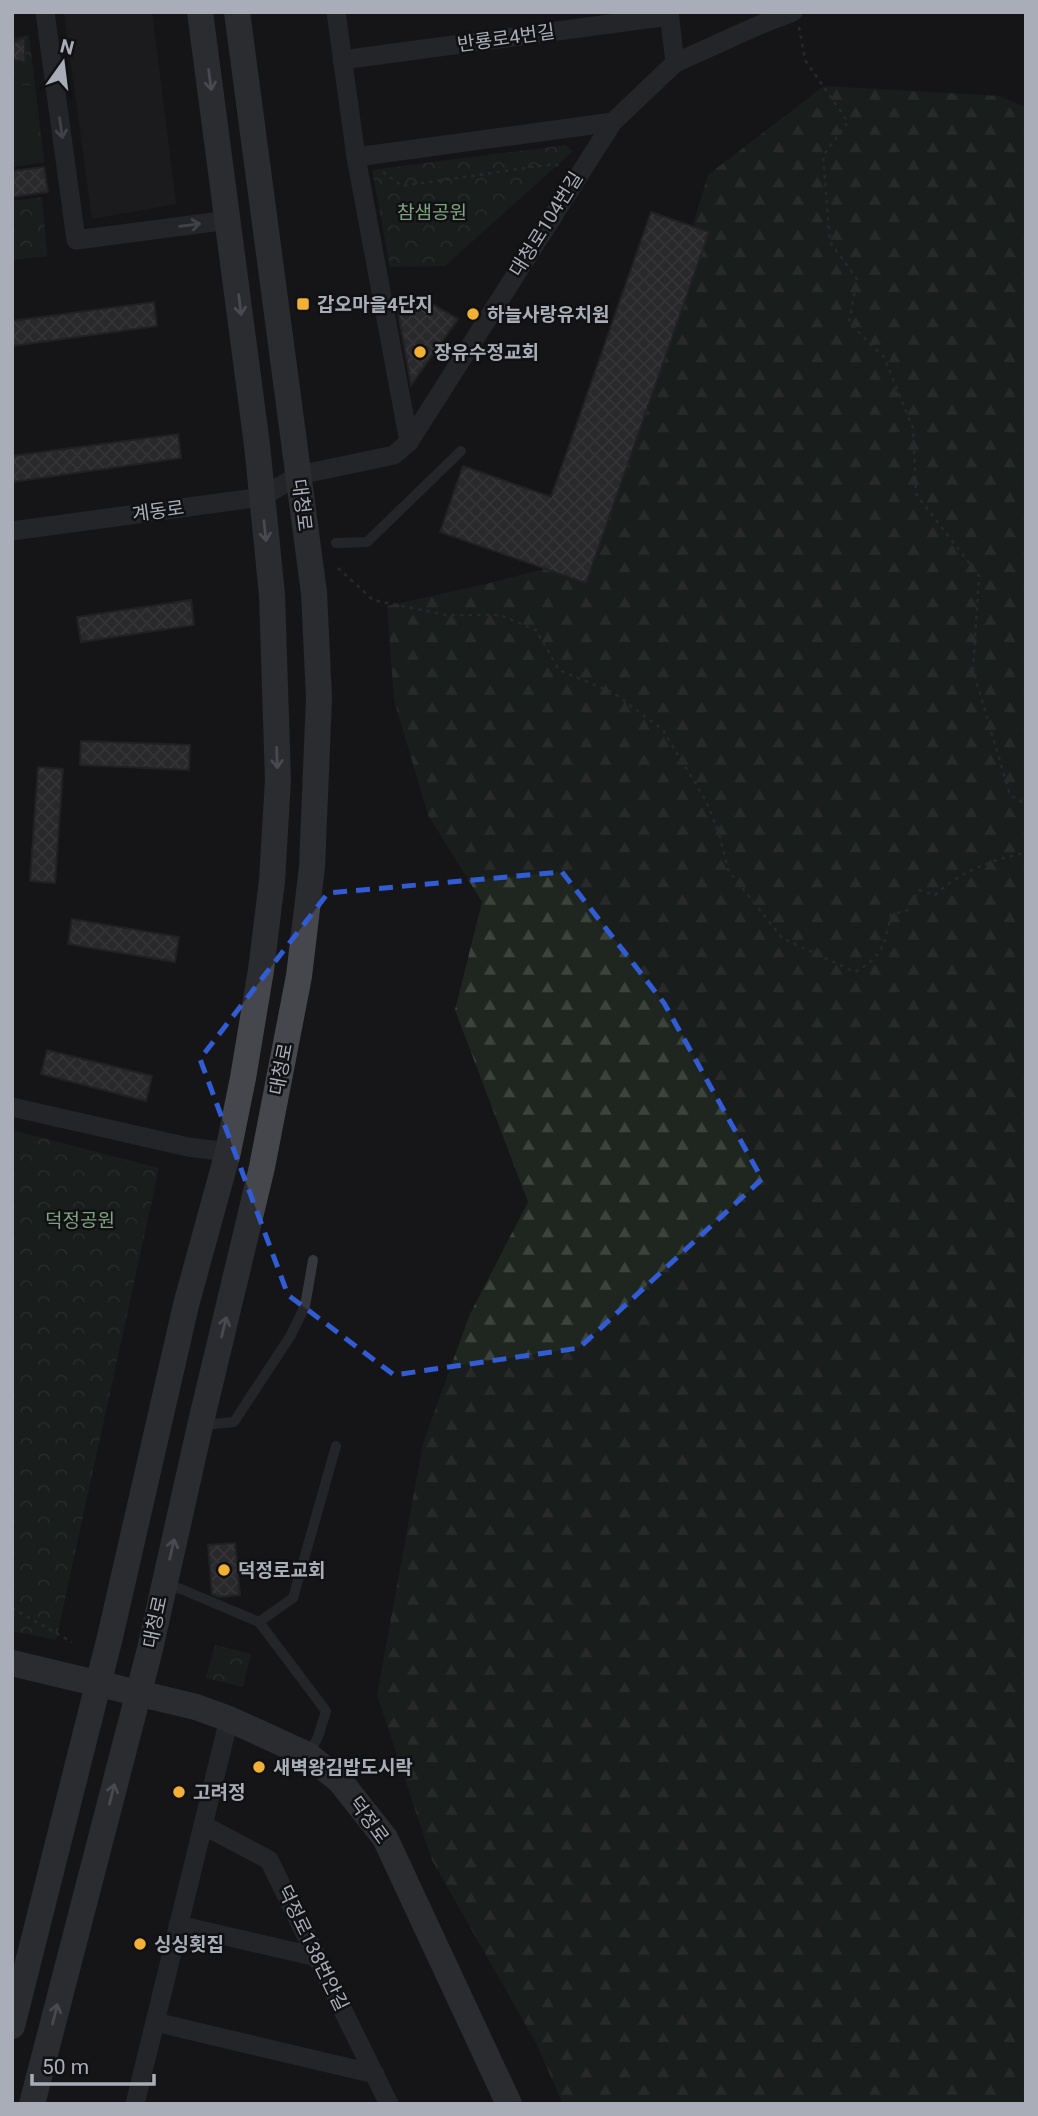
<svg xmlns="http://www.w3.org/2000/svg" width="1038" height="2116" font-family="Roboto,'Noto Sans KR',sans-serif">
<defs>
<pattern id="forest-firs" width="22" height="20" patternUnits="userSpaceOnUse" patternTransform="scale(1.75)"><rect width="22" height="20" fill="#1e261f"/><path d="M5 1l3.5 6h-7zM16 11l3.5 6h-7z" fill="#3c433d"/></pattern>
<pattern id="park-crowns" width="20" height="18" patternUnits="userSpaceOnUse" patternTransform="scale(1.75)"><rect width="20" height="18" fill="#1e261f"/><path d="M2 6a3 3 0 1 1 6 0M12 15a3 3 0 1 1 6 0" fill="none" stroke="#3c433d"/></pattern>
<pattern id="building-cross-hatch" width="8" height="8" patternUnits="userSpaceOnUse" patternTransform="scale(1.75)"><rect width="8" height="8" fill="#404145"/><path d="M0 0l8 8M0 8l8-8" fill="none" stroke="#595a5e"/></pattern>
</defs>
<rect width="100%" height="100%" fill="#161618"/>
<!-- built -->
<polygon fill="#222225" points="64,12 152,12 176,204 92,219"/>
<!-- forest -->
<polygon fill="url(#forest-firs)" points="824,86 999,96 1026,107 1026,1811 1024,1817 1026,1836 1026,2104 563,2104 536,2043 432,1860 377,1695 423,1443 470,1314 528,1202 455,1010 482,902 428,815 394,700 387,606 494,582 593,556 708,175"/>
<!-- park -->
<g fill="url(#park-crowns)">
<polygon points="29,35 44,162 12,167 12,38"/>
<polygon points="565,145 573,151 445,266 390,267 372,170"/>
<polygon points="42,197 47,256 12,260 12,201"/>
<polygon points="12,1130 159,1168 56,1640 12,1631"/>
<polygon points="215,1645 251,1654 243,1687 206,1678"/>
</g>
<!-- pitch -->
<polygon fill="#1e261f" points="32,85 42,160 12,164 12,86"/>
<!-- building -->
<g fill="url(#building-cross-hatch)" stroke="#303034" stroke-width="2">
<polygon points="25,37 25,62 12,59 12,44"/>
<polygon points="44,167 48,192 12,197 12,171"/>
<polygon points="651,212 709,232 586,583 440,532 463,466 551,497"/>
<polygon points="427,301 458,319 411,385 397,306"/>
<polygon points="154,302 157,326 12,346 12,321"/>
<polygon points="178,434 181,458 12,482 12,456"/>
<polygon points="191,600 194,625 81,642 77,617"/>
<polygon points="81,741 190,745 189,770 80,765"/>
<polygon points="38,767 63,769 55,883 30,881"/>
<polygon points="72,919 179,937 175,962 68,944"/>
<polygon points="47,1050 152,1076 146,1101 41,1074"/>
<polygon points="235,1543 240,1595 219,1597 212,1594 208,1545"/>
</g>
<g fill="none" stroke-linecap="round" stroke-linejoin="round">
<!-- path -->
<g stroke="#3d3f44" stroke-width="2.5" stroke-dasharray="3.5 5" stroke-linecap="butt">
<polyline points="799,27 805,60 848,122 823,156 830,242 857,279 849,323 884,357 913,428 916,494 979,576 973,670 1010,795 1026,804"/>
<polyline points="383,172 402,186 553,164 563,167"/>
<path d="M338,568L373,600L446,615H500L536,630L559,670L614,693L663,730L706,801L719,833L728,870L782,938L855,972C884,955 884,946 891,915L908,910L919,890L935,895C959,872 993,859 1026,853"/>
<polyline points="12,1608 72,1642"/>
</g>
<!-- lane -->
<g stroke="#37383d" stroke-width="10">
<polyline points="336,543 367,542 461,451"/>
<polyline points="204,1425 234,1422 291,1335 305,1306 313,1260"/>
<polyline points="167,1586 181,1589 259,1622 326,1711 318,1737 308,1755"/>
<polyline points="259,1622 293,1598 336,1446"/>
</g>
<!-- street -->
<g stroke="#37383d" stroke-width="19">
<polyline points="45,12 76,240 229,220"/>
<polyline points="336,12 356,157 409,442"/>
<polyline points="669,12 675,63"/>
<polyline points="342,60 669,16"/>
<polyline points="356,157 613,122"/>
<polyline points="12,531 262,497 299,475 394,455 409,442 613,122 675,63 757,26 793,12"/>
<polyline points="12,1107 188,1147 228,1152"/>
<polyline points="203,1825 269,1860 389,2104"/>
<polyline points="178,1925 317,1957"/>
<polyline points="155,2022 375,2074"/>
<polyline points="135,2104 229,1719"/>
</g>
<!-- secondary -->
<g stroke="#45474d" stroke-width="26">
<polyline points="12,1663 196,1707 229,1719 308,1755 340,1781 385,1838 509,2104"/>
<polyline points="12,2026 110,1637 186,1305 228,1152 243,1078 261,970 272,881 278,780 272,595 257,445 200,12"/>
<polyline points="32,2104 150,1649 200,1426 262,1167 299,976 312,867 319,698 314,593 237,12"/>
</g>
</g>
<!-- one-way arrows -->
<defs><path id="oneway-shaft" d="M-6 0H5M1.5-3L5.5 0L1.5 3" fill="none" stroke-width="1.6" stroke-linecap="round" stroke-linejoin="round" transform="scale(1.75)"/></defs>
<g stroke="#858993">
<use href="#oneway-shaft" transform="translate(210 80) rotate(82)"/>
<use href="#oneway-shaft" transform="translate(240 305) rotate(83)"/>
<use href="#oneway-shaft" transform="translate(265 531) rotate(84)"/>
<use href="#oneway-shaft" transform="translate(277 758) rotate(88)"/>
<use href="#oneway-shaft" transform="translate(224 1327) rotate(-76)"/>
<use href="#oneway-shaft" transform="translate(172 1549) rotate(-77)"/>
<use href="#oneway-shaft" transform="translate(112 1794) rotate(-76)"/>
<use href="#oneway-shaft" transform="translate(55 2014) rotate(-76)"/>
</g>
<g stroke="#757881">
<use href="#oneway-shaft" transform="translate(61 128) rotate(82)"/>
<use href="#oneway-shaft" transform="translate(190 225) rotate(-7)"/>
</g>
<!-- marked area -->
<path d="M0 0H1038V2116H0ZM562,872L664,1003L762,1179L579,1348L394,1375L288,1295L200,1059L328,893Z" fill="#161618" fill-opacity=".55" fill-rule="evenodd"/>
<path fill="none" stroke="#325cd3" stroke-width="5" stroke-dasharray="14 9" stroke-linejoin="round" d="M562,872L664,1003L762,1179L579,1348L394,1375L288,1295L200,1059L328,893Z"/>
<!-- markers -->
<g fill="#f2b134" stroke="#111113" stroke-width="2.5">
<rect x="296" y="297" width="14" height="14" rx="3.5"/>
<circle cx="473" cy="314" r="7"/>
<circle cx="420" cy="352" r="7"/>
<circle cx="224" cy="1570" r="7"/>
<circle cx="259" cy="1767" r="7"/>
<circle cx="179" cy="1792" r="7"/>
<circle cx="140" cy="1944" r="7"/>
</g>
<g text-anchor="middle" dominant-baseline="central" stroke-width="5" stroke-linejoin="round" paint-order="stroke">
<!-- street labels -->
<g font-size="19" fill="#a8adb8" stroke="#111113">
<text transform="translate(506 38) rotate(-8)">반룡로4번길</text>
<text transform="translate(546 224) rotate(-58)">대청로104번길</text>
<text transform="translate(302 505) rotate(83)">대청로</text>
<text transform="translate(158 511) rotate(-8)">계동로</text>
<text transform="translate(281 1069) rotate(-79)">대청로</text>
<text transform="translate(155 1622) rotate(-78)">대청로</text>
<text transform="translate(369 1820) rotate(54)">덕정로</text>
<text transform="translate(313 1948) rotate(64)">덕정로138번안길</text>
</g>
<!-- park labels -->
<g font-size="19" fill="#7fa381" stroke="#111113">
<text x="432" y="212">참샘공원</text>
<text x="80" y="1220">덕정공원</text>
</g>
<!-- poi labels -->
<g font-size="19" font-weight="bold" fill="#a8adb8" stroke="#111113" text-anchor="start">
<text x="317" y="304">갑오마을4단지</text>
<text x="487" y="314">하늘사랑유치원</text>
<text x="434" y="352">장유수정교회</text>
<text x="238" y="1570">덕정로교회</text>
<text x="273" y="1767">새벽왕김밥도시락</text>
<text x="193" y="1792">고려정</text>
<text x="154" y="1944">싱싱횟집</text>
</g>
</g>
<!-- border -->
<rect width="1038" height="2116" fill="none" stroke="#a8adb8" stroke-width="28"/>
<!-- north arrow -->
<g transform="translate(63 63) rotate(14)" stroke="#111113" stroke-width="5" paint-order="stroke">
<path d="M0-5L12 26L0 18L-12 26Z" fill="#a8adb8"/>
<text y="-10" font-size="19" font-weight="bold" text-anchor="middle" fill="#a8adb8">N</text>
</g>
<!-- scale -->
<path d="M32 2074v10h122v-10" fill="none" stroke="#a8adb8" stroke-width="3.5"/>
<text x="42" y="2074" font-size="21" fill="#a8adb8" stroke="#111113" stroke-width="5" paint-order="stroke">50 m</text>
</svg>
